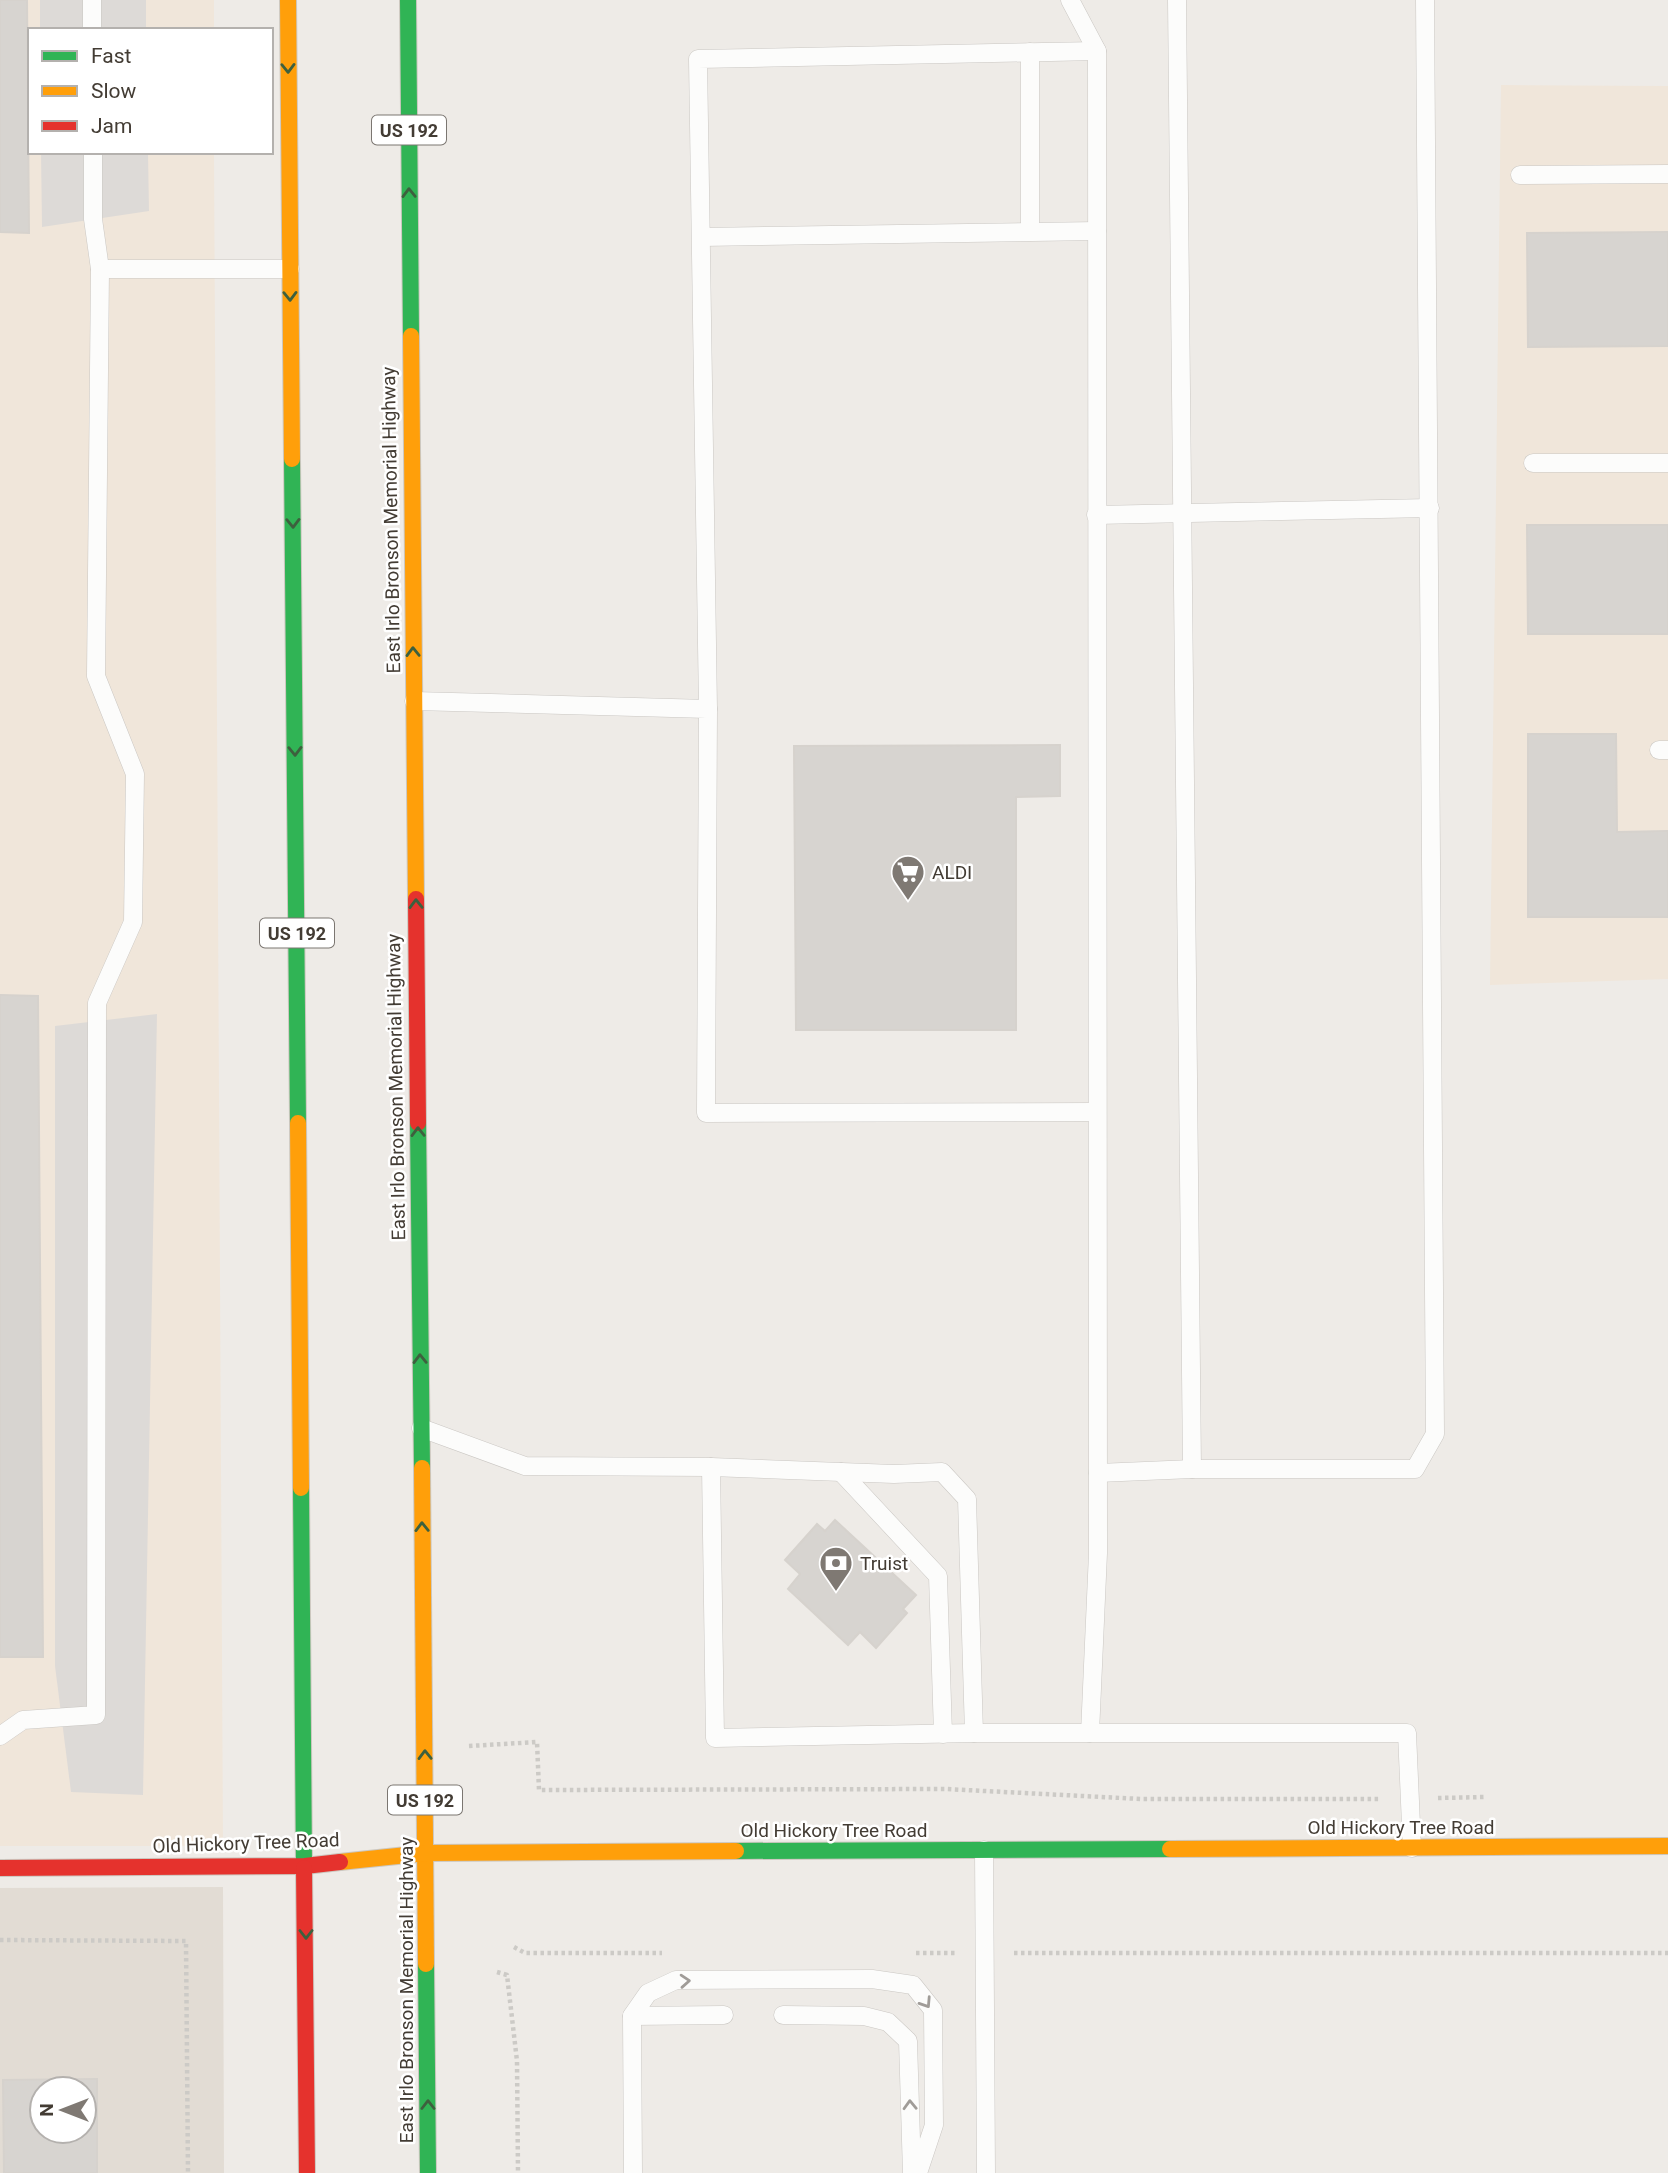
<svg xmlns="http://www.w3.org/2000/svg" width="1668" height="2173" font-family="Roboto,sans-serif">
<rect width="100%" height="100%" fill="#eeebe7"/>
<!-- residential -->
<path fill="#e2dcd4" fill-rule="evenodd" d="M223,1887L224,2173H0V1888ZM42,2089H84V2131H42Z"/>
<!-- commercial -->
<g fill="#f0e6da">
<polygon points="0,0 214,0 214,30 30,30 30,152 214,152 223,1846 0,1846"/>
<polygon points="1501,85 1668,86 1668,979 1490,985"/>
</g>
<!-- parking -->
<g fill="#dddad7">
<rect x="40" y="0" width="106" height="30"/>
<polygon points="41,152 148,152 149,211 42,227"/>
<polygon points="157,1014 143,1795 71,1792 55,1666 55,1026"/>
</g>
<!-- building -->
<g fill="#d7d4d0" stroke="#d6d2cd" stroke-width="2" fill-rule="evenodd">
<polygon points="0,0 27,0 29,233 0,232"/>
<polygon points="1668,232 1668,346 1528,347 1527,233"/>
<polygon points="1527,525 1668,525 1668,634 1528,634"/>
<polygon points="1528,734 1616,734 1617,832 1668,831 1668,917 1528,917"/>
<polygon points="1060,745 1060,796 1016,797 1016,1030 796,1030 794,746"/>
<polygon points="0,995 38,996 43,1657 0,1657"/>
<polygon points="835,1520 916,1595 903,1609 907,1613 876,1648 860,1632 848,1645 788,1589 800,1574 785,1560 817,1524 825,1531"/>
<path d="M97,2079V2173H4L3,2080ZM42,2089H84V2131H42Z"/>
</g>
<g fill="none" stroke-linecap="round" stroke-linejoin="round">
<defs>
<g id="lane">
<polyline points="92,0 92,30"/>
<polyline points="1070,0 1097,51 1098,1553 1090,1733"/>
<polyline points="1177,0 1192,1469 1415,1469 1435,1434 1425,0"/>
<polyline points="1030,52 1030,231"/>
<polyline points="1520,175 1668,174"/>
<polyline points="702,237 1097,231"/>
<polyline points="100,269 290,269"/>
<polyline points="1533,463 1668,463"/>
<polyline points="1096,515 1430,508"/>
<polyline points="414,701 708,709 706,1113 1097,1112"/>
<polyline points="708,709 698,59 1097,51"/>
<polyline points="1659,750 1668,750"/>
<polyline points="421,1428 525,1466 711,1467 894,1474 942,1472 967,1499 974,1733 1407,1733 1412,1848"/>
<polyline points="711,1467 715,1738 974,1733"/>
<polyline points="841,1472 938,1576 943,1734"/>
<polyline points="1098,1473 1192,1469"/>
<polyline points="0,1736 23,1720 96,1715 97,1003 133,922 135,774 96,676 100,269 93,219 93,152"/>
<polyline points="984,1850 986,2173"/>
<polyline points="783,2015 864,2016 888,2022 908,2041 912,2173"/>
<polyline points="632,2016 724,2015"/>
<polyline points="633,2173 632,2016 648,1993 676,1980 872,1979 913,1985 933,2010 934,2125 918,2173"/>
</g>
<g id="fast">
<polyline points="408,0 411,336"/>
<polyline points="292,459 298,1123"/>
<polyline points="418,1123 422,1468"/>
<polyline points="301,1488 304,1868"/>
<polyline points="736,1851 1170,1849"/>
<polyline points="426,1964 428,2173"/>
</g>
<g id="slow">
<polyline points="288,0 292,459"/>
<polyline points="411,336 416,899"/>
<polyline points="298,1123 301,1488"/>
<polyline points="422,1468 426,1964"/>
<polyline points="1170,1849 1668,1846"/>
<polyline points="340,1862 426,1853 736,1851"/>
</g>
<g id="jam">
<polyline points="416,899 418,1123"/>
<polyline points="0,1868 305,1866 340,1862"/>
<polyline points="304,1868 307,2173"/>
</g>
</defs>
<!-- lane casing -->
<use href="#lane" stroke="#cac7c3" stroke-width="19"/>
<!-- fast casing -->
<use href="#fast" stroke="#ccc7bf" stroke-width="18"/>
<!-- slow casing -->
<use href="#slow" stroke="#ccc7bf" stroke-width="18"/>
<!-- jam casing -->
<use href="#jam" stroke="#ccc7bf" stroke-width="18"/>
<!-- path -->
<g stroke="#cccac6" stroke-width="4.5" stroke-dasharray="3.5 3.5" stroke-linecap="butt">
<polyline points="469,1746 537,1742 539,1790 946,1789 1141,1799 1381,1799"/>
<polyline points="1438,1798 1485,1797"/>
<polyline points="0,1940 186,1941 188,2173"/>
<polyline points="514,1947 525,1953 662,1953"/>
<polyline points="916,1953 956,1953"/>
<polyline points="1014,1953 1668,1953"/>
<polyline points="497,1972 507,1975 517,2061 518,2173"/>
</g>
<!-- lane -->
<use href="#lane" stroke="#fcfcfb" stroke-width="18"/>
<!-- fast -->
<use href="#fast" stroke="#30b455" stroke-width="16"/>
<!-- slow -->
<use href="#slow" stroke="#ff9f0a" stroke-width="16"/>
<!-- jam -->
<use href="#jam" stroke="#e5322d" stroke-width="16"/>
</g>
<!-- one-way arrows -->
<defs><path id="oneway-chevron" d="M-2-3.5L2.5 0L-2 3.5" fill="none" stroke-width="1.6" stroke-linecap="round" stroke-linejoin="round" transform="scale(1.75)"/></defs>
<g stroke="#3d603e">
<use href="#oneway-chevron" transform="translate(288 68) rotate(89)"/>
<use href="#oneway-chevron" transform="translate(409 193) rotate(-91)"/>
<use href="#oneway-chevron" transform="translate(290 296) rotate(89)"/>
<use href="#oneway-chevron" transform="translate(293 523) rotate(89)"/>
<use href="#oneway-chevron" transform="translate(413 652) rotate(-91)"/>
<use href="#oneway-chevron" transform="translate(295 751) rotate(89)"/>
<use href="#oneway-chevron" transform="translate(416 904) rotate(-91)"/>
<use href="#oneway-chevron" transform="translate(418 1132) rotate(-91)"/>
<use href="#oneway-chevron" transform="translate(420 1359) rotate(-91)"/>
<use href="#oneway-chevron" transform="translate(422 1527) rotate(-91)"/>
<use href="#oneway-chevron" transform="translate(425 1755) rotate(-91)"/>
<use href="#oneway-chevron" transform="translate(306 1934) rotate(90)"/>
<use href="#oneway-chevron" transform="translate(428 2105) rotate(-90)"/>
</g>
<g stroke="#a09c98">
<use href="#oneway-chevron" transform="translate(685 1981) rotate(-4)"/>
<use href="#oneway-chevron" transform="translate(926 2003) rotate(57)"/>
<use href="#oneway-chevron" transform="translate(910 2105) rotate(-92)"/>
</g>
<!-- icons -->
<defs>
<symbol id="supermarket-pin" viewBox="-11 -11 22 30"><path d="M0 17L-7.5 6A9.5 9.5 0 1 1 7.5 6Z" fill="#7f7973" stroke="#fff"/><path d="M-6-5.5h2.5l.6 2H6L4.5 2H-2.5L-4.4-4H-6ZM-1.5 3.2a1.3 1.3 0 1 0 .1 0ZM3 3.2a1.3 1.3 0 1 0 .1 0Z" fill="#fff"/></symbol>
<symbol id="bank-pin" viewBox="-11 -11 22 30"><path d="M0 17L-7.5 6A9.5 9.5 0 1 1 7.5 6Z" fill="#7f7973" stroke="#fff"/><path d="M-6-4H6V4H-6ZM0-2.3a2.3 2.3 0 1 0 0 4.6a2.3 2.3 0 1 0 0-4.6Z" fill="#fff"/></symbol>
</defs>
<g fill-rule="evenodd">
<use href="#supermarket-pin" x="889" y="853" width="38" height="52"/>
<use href="#bank-pin" x="817" y="1544" width="38" height="52"/>
</g>
<g text-anchor="middle" dominant-baseline="central" stroke-width="5" stroke-linejoin="round" paint-order="stroke">
<!-- shield labels -->
<g fill="#fff" stroke="#7b7671" stroke-width="2">
<rect x="372" y="115.5" width="74" height="29" rx="5"/>
<rect x="260" y="918.5" width="74" height="29" rx="5"/>
<rect x="388" y="1785.5" width="74" height="29" rx="5"/>
</g>
<g font-size="18" font-weight="bold" fill="#433c34">
<text x="409" y="130">US 192</text>
<text x="297" y="933">US 192</text>
<text x="425" y="1800">US 192</text>
</g>
<!-- street labels -->
<g font-size="19" fill="#433c34" stroke="#fff">
<text transform="translate(391 520) rotate(-91)">East Irlo Bronson Memorial Highway</text>
<text transform="translate(396 1087) rotate(-91)">East Irlo Bronson Memorial Highway</text>
<text x="1401" y="1827">Old Hickory Tree Road</text>
<text x="834" y="1830">Old Hickory Tree Road</text>
<text transform="translate(246 1843) rotate(-2)">Old Hickory Tree Road</text>
<text transform="translate(406 1990) rotate(-90)">East Irlo Bronson Memorial Highway</text>
</g>
<!-- poi labels -->
<g font-size="19" fill="#433c34" stroke="#fff" text-anchor="start">
<text x="932" y="872">ALDI</text>
<text x="860" y="1563">Truist</text>
</g>
</g>
<!-- legend -->
<rect x="28" y="28" width="245" height="126" fill="#ffffff" stroke="#b4b1ae" stroke-width="2"/>
<rect x="42" y="51" width="35" height="10" fill="#30b455" stroke="#b4b1ae" stroke-width="2"/>
<text x="91" y="63" font-size="21" fill="#433c34">Fast</text>
<rect x="42" y="86" width="35" height="10" fill="#ff9f0a" stroke="#b4b1ae" stroke-width="2"/>
<text x="91" y="98" font-size="21" fill="#433c34">Slow</text>
<rect x="42" y="121" width="35" height="10" fill="#e5322d" stroke="#b4b1ae" stroke-width="2"/>
<text x="91" y="133" font-size="21" fill="#433c34">Jam</text>
<!-- north arrow -->
<g transform="translate(63 2110) rotate(270)"><circle r="33" fill="#ffffff" stroke="#b4b1ae" stroke-width="2"/>
<path d="M0-5L12 26L0 18L-12 26Z" fill="#7f7973"/>
<text y="-10" font-size="19" font-weight="bold" text-anchor="middle" fill="#433c34">N</text>
</g>
</svg>
